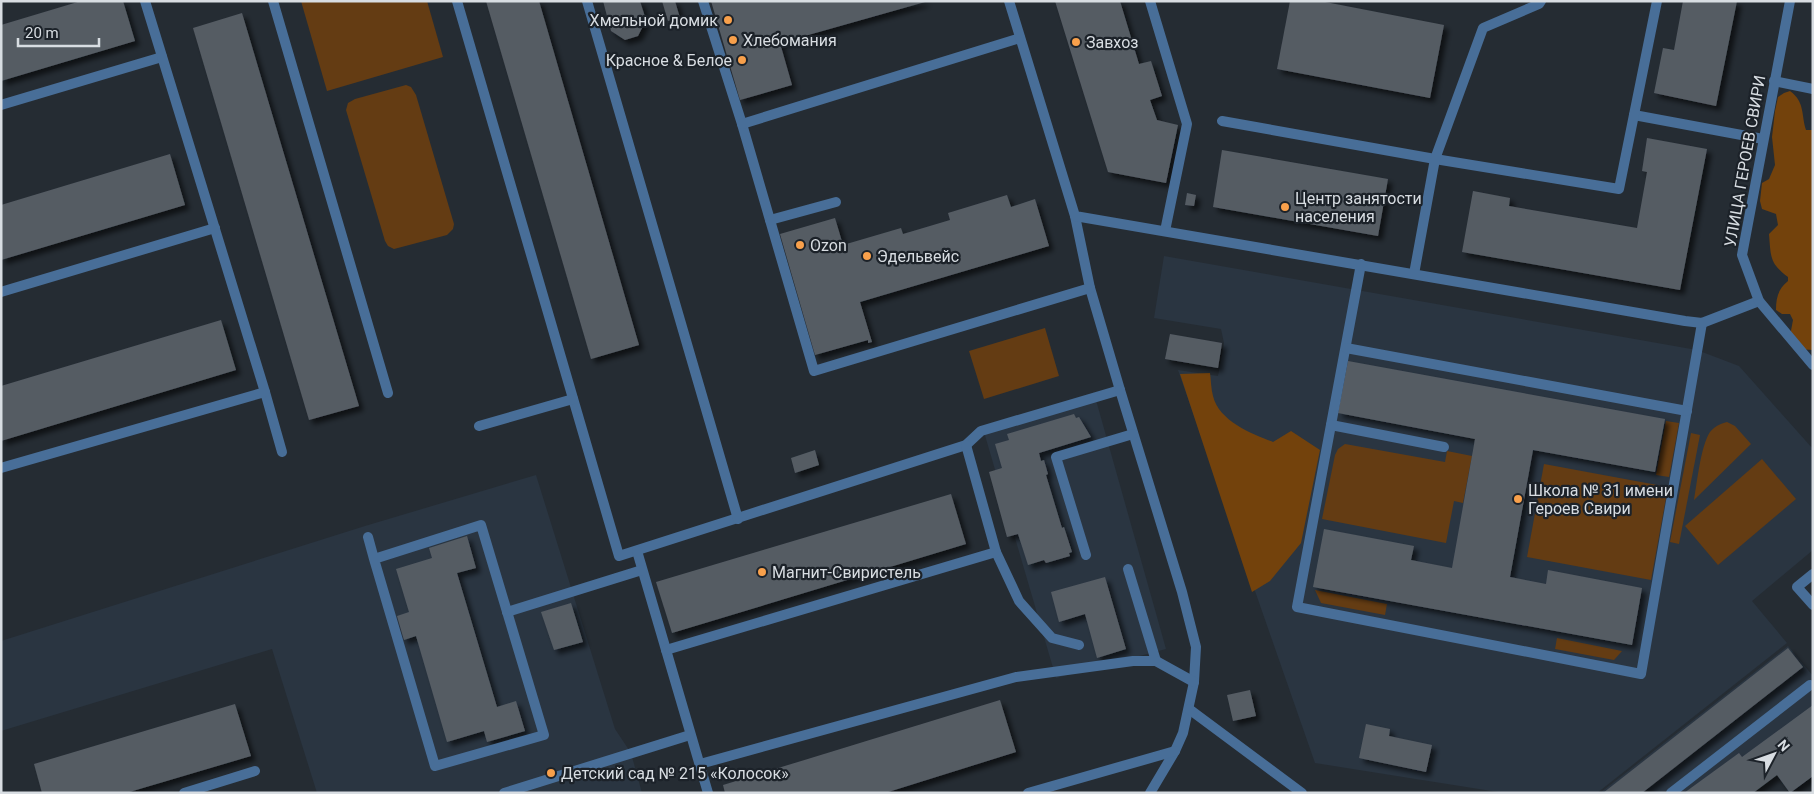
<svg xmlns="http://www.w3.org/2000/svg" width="1814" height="794" font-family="Roboto,sans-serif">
<defs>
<filter id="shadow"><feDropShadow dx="4.5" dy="4.5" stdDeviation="2.5" flood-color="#0009"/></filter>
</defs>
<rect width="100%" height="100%" fill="#252c33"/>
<!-- built -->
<g fill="#2a3541">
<polygon points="1164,256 1697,350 1739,366 1813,449 1813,550 1752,601 1787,643 1597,793 1504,793 1315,763 1178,370 1218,376 1224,343 1221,329 1154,318"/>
<polygon points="1096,400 1166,649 1056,678 984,432"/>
<polygon points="536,475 615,729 631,753 642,793 317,793 272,649 1,731 1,641 365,526"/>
<polygon points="1788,646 1813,676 1813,776 1790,793 1777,775 1753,793 1600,793"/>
</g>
<!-- green -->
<g fill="#643c13">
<polygon points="301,1 427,1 443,57 327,91"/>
<polygon points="406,85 411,87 416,95 454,224 453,229 447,235 394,249 388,246 385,241 346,110 348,103 355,99"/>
<polygon points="1045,328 1059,376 984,399 969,351"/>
<polygon points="1666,421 1679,423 1669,477 1656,475"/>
<path d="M1727,422L1735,426L1751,444L1694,500C1697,483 1701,445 1710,432C1715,426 1720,424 1727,422Z"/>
<polygon points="1691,433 1700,435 1679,544 1670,542"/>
<polygon points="1345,444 1445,462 1447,451 1472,456 1463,503 1454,501 1446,543 1322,519 1335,455 1338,449"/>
<polygon points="1762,459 1796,499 1718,565 1685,526"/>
<polygon points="1544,464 1668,487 1651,580 1527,557"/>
<polygon points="1315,590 1387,604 1385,615 1321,603"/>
<polygon points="1557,638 1622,651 1614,660 1555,649"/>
</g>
<!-- forest -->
<g fill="#73420c">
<path d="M1790,91C1805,102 1801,114 1806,130H1813L1812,350L1801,349L1790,336L1793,320L1790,314H1782L1776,310C1776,298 1778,289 1788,281V277C1769,263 1771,256 1769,234L1778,225L1776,214L1762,209L1760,201L1762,183L1769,179L1775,165L1772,137L1775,111L1778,97L1784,93Z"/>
<path d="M1210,373C1211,380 1211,389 1213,396C1219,421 1252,434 1273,442L1291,431L1320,450L1301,543L1270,581L1252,592L1180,374Z"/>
</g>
<!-- building -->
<g fill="#555c64" filter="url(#shadow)">
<polygon points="81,1 123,1 135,41 1,81 1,25"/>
<polygon points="486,1 539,1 639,345 591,359"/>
<polygon points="603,1 640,1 646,20 638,36 625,40 611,31"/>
<polygon points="662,1 675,1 680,18 668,21"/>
<polygon points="711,1 925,1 925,2 780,43 792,85 740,100"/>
<polygon points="1055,1 1120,1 1139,64 1151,61 1162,96 1150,100 1157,120 1178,125 1166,183 1108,172"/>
<polygon points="1290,1 1320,1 1444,25 1430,98 1277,69"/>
<polygon points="1683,1 1737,1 1716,106 1654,93 1663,48 1674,50"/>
<polygon points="242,13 359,406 309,420 193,28"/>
<polygon points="1647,138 1707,149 1680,290 1462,252 1473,191 1510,198 1509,206 1637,228 1647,172 1642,171"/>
<polygon points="1222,150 1388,179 1378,236 1213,207"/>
<polygon points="170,154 185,205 1,260 1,205"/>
<polygon points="1187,193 1196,195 1194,206 1185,205"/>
<polygon points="1007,195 1011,207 1035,199 1049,246 860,302 872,342 868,343 868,340 815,355 780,234 835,218 843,245 901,228 903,234 950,220 948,213"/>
<polygon points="221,320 236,370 1,441 1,386"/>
<polygon points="1170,334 1222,343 1218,368 1165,359"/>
<polygon points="1348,361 1665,419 1655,472 1533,450 1510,577 1546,584 1548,570 1642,588 1632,645 1313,587 1324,529 1414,546 1411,560 1452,568 1475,439 1338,413"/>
<polygon points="1074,414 1076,418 1079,417 1091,437 1039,453 1041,461 1044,460 1048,474 1046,475 1062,528 1064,527 1072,552 1069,553 1070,556 1046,563 1044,560 1028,565 1018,534 1007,537 989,472 1002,468 995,444 1009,440 1007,434"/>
<polygon points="815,450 819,465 795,473 791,458"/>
<polygon points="951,494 966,544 672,633 656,582"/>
<polygon points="467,536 476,568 457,573 497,707 516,701 525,731 487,742 484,731 447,742 416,636 404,640 397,616 409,612 396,569 432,558 429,548"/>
<polygon points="1105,577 1126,649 1097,658 1085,614 1059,622 1051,592"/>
<polygon points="571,603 583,642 554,650 541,612"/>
<polygon points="1788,648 1803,667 1642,793 1603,793"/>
<polygon points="1250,690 1256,716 1233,721 1227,695"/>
<polygon points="1000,700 1016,752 885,793 725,793 723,785"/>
<polygon points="235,704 251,756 126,793 42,793 34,764"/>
<polygon points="1813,705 1813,776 1790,793 1777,775 1753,793 1684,793 1739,753 1742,757"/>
<polygon points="1366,724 1390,729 1389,736 1432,745 1426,772 1359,758"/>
</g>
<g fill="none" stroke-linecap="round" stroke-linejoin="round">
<!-- lane -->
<g stroke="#486e98" stroke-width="10">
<polyline points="273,1 388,393"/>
<polyline points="457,1 619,556 966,445 981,431 1120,390 1090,288"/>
<polyline points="587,1 738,519"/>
<polyline points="703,1 742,124 814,371 1090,288 1075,216"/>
<polyline points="1150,1 1187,124 1165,231"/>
<polyline points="1774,81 1813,89"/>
<polyline points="1,105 162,57"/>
<polyline points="1634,115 1763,139"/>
<polyline points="1222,121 1435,159 1619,189 1657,1"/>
<polyline points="742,124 1020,38"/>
<polyline points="770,220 836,202"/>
<polyline points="1361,264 1297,607 1641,674 1702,323"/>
<polyline points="1414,274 1435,159 1483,28 1539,4 1541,1"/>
<polyline points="1,292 215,228"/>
<polyline points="1346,348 1687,411"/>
<polyline points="1120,390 1182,592 1196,647 1194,682 1183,733 1175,751 1150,793"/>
<polyline points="265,392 282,452"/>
<polyline points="1331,425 1444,447"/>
<polyline points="479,426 573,399"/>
<polyline points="1,468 265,392 145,1"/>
<polyline points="368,537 374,559 435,766 544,735 481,525 374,559"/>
<polyline points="637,551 708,793"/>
<polyline points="996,552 1019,601 1052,638 1079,645"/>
<polyline points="1086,555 1056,457 1133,434"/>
<polyline points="1128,569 1156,661"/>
<polyline points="1813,574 1797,587 1813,605"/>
<polyline points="507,612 642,570"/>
<polyline points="666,650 996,552 966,445"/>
<polyline points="1189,709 1302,793"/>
<polyline points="700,764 1016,677 1133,661 1156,661 1194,682"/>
<polyline points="184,793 255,771"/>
<polyline points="504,793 690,735"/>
<polyline points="1028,793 1175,751"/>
<polyline points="1671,793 1810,685"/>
</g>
<!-- street -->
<g stroke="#486e98" stroke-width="10">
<polyline points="1009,1 1075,216 1685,321 1702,323 1759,301"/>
<polyline points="1790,1 1742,255 1759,301 1813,365"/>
</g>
</g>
<!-- markers -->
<g fill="#f8a04b" stroke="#1c2229" stroke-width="2">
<circle cx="728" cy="20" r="5"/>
<circle cx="733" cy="40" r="5"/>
<circle cx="1076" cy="42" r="5"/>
<circle cx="742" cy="60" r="5"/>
<circle cx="1285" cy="207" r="5"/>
<circle cx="800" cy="245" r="5"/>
<circle cx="867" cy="256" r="5"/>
<circle cx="1518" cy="499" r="5"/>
<circle cx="762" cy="572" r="5"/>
<circle cx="551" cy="773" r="5"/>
</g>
<g text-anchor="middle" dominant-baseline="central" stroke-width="4.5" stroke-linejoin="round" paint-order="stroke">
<!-- poi labels -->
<g font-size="16" fill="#d8dde2" stroke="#1c2229" text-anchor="start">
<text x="718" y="20" text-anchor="end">Хмельной домик</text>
<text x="743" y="40">Хлебомания</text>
<text x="1086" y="42">Завхоз</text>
<text x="732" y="60" text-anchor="end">Красное &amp; Белое</text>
<text x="1295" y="198">Центр занятости<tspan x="1295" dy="18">населения</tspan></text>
<text x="810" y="245">Ozon</text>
<text x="877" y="256">Эдельвейс</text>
<text x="1528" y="490">Школа № 31 имени<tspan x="1528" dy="18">Героев Свири</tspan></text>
<text x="772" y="572">Магнит-Свиристель</text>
<text x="561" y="773">Детский сад № 215 «Колосок»</text>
</g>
<!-- street labels -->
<g font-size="16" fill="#d8dde2" stroke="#1c2229">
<text transform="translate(1745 161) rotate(-80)">УЛИЦА ГЕРОЕВ СВИРИ</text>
</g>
</g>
<!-- border -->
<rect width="1814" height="794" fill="none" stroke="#d8dde2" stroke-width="5"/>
<!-- north arrow -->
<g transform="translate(1774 754) rotate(49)" stroke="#1c2229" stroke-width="4" paint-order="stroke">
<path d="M0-4L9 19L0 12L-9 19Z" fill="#d8dde2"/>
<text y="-8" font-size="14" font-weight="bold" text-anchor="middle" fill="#d8dde2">N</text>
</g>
<!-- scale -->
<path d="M18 38v8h81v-8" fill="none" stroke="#d8dde2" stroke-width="2.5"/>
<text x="25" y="38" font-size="15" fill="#d8dde2" stroke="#1c2229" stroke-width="4" paint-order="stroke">20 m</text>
</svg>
